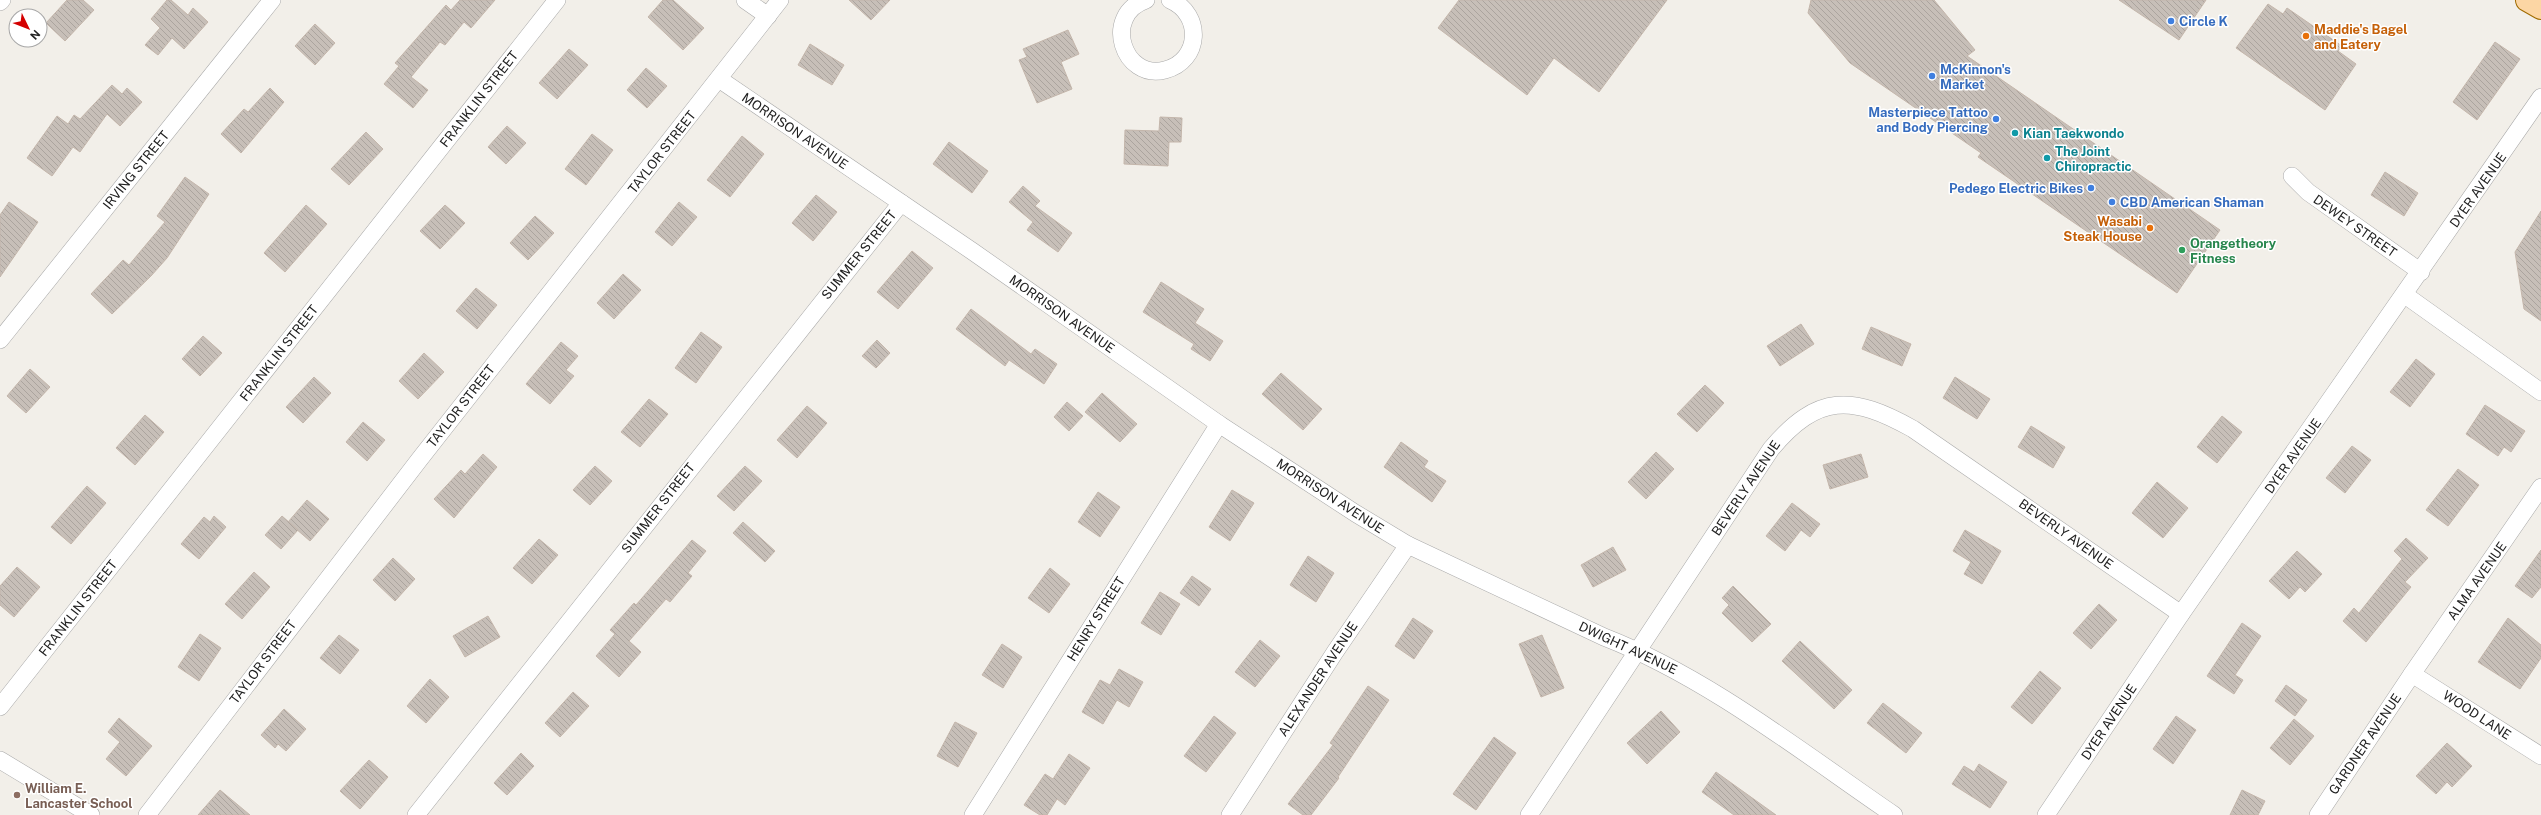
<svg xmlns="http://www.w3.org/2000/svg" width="2541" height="815" font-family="'Public Sans',sans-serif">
<defs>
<pattern id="building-back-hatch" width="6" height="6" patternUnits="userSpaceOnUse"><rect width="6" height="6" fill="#c7bfb8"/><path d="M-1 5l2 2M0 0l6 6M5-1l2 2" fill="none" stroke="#aba49e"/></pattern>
</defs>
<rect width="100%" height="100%" fill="#f2efe9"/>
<!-- building -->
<g fill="url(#building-back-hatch)" stroke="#c4b6ab">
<polygon points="67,0 83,0 94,10 65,41 46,23"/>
<polygon points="167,0 171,0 188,15 193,8 208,22 184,49 172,38 158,55 145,45 160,28 151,19"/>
<polygon points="460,0 495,0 471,28 464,22 445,45 440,42 411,77 428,90 413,108 384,84 399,66 395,63 446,5 451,10"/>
<polygon points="663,0 673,0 704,28 683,50 648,17"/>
<polygon points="849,0 890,0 871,20"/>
<polygon points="1459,0 1667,0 1599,92 1554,58 1527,95 1438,28"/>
<polygon points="1811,0 1934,0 1975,50 1967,56 2220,230 2177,293 1978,157 1981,153 1850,63 1808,13"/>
<polygon points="2119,0 2206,0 2179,40"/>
<polygon points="2268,4 2283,14 2287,8 2342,46 2338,51 2356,64 2325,110 2236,48"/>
<polygon points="315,24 335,43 315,65 295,46"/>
<polygon points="1068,30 1079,54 1061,62 1072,89 1037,103 1019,60 1027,57 1023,49"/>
<polygon points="2495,42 2520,59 2477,120 2453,102"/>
<polygon points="810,44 844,65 832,85 798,65"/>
<polygon points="569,49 588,65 557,99 539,83"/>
<polygon points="646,68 667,86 647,108 627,90"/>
<polygon points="112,85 122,94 127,88 142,102 120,126 107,114 80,152 73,147 52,176 27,158 57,116 68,124 74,115 80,119"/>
<polygon points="270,88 284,102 241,153 221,134 244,109 248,112"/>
<polygon points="1160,117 1182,118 1181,142 1169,142 1168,166 1124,164 1125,130 1159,131"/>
<polygon points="507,126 526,143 506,164 488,147"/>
<polygon points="366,132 383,149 349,185 331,169"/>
<polygon points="592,134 613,150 586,185 565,169"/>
<polygon points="742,136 764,154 730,197 707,180"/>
<polygon points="949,142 988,171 972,193 933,164"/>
<polygon points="2385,172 2418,193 2404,216 2371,195"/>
<polygon points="185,177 209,194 167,258 151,276 112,314 91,294 123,260 129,265 165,222 157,216"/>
<polygon points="1023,186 1040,201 1035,206 1072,233 1058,252 1027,230 1033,222 1009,202"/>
<polygon points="816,195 837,212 813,241 792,223"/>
<polygon points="9,202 38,222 0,277 0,215"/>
<polygon points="679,202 697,217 672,246 655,232"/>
<polygon points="306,205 327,224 285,272 264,253"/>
<polygon points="445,205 465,223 440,249 420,231"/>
<polygon points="2541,211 2541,321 2524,309 2515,252"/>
<polygon points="535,216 554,233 528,260 510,243"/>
<polygon points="912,251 933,268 898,309 877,292"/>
<polygon points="623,274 641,290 614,319 597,303"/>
<polygon points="1161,282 1204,309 1195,323 1223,341 1210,361 1191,349 1194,344 1143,312"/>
<polygon points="476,288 497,305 477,329 456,311"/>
<polygon points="971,309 1031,354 1035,349 1057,364 1044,384 1009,360 1005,366 956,329"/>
<polygon points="1801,324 1814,344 1780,366 1767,346"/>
<polygon points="1871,327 1911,344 1902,366 1862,349"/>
<polygon points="701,332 722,347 696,383 675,368"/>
<polygon points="203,336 222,353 200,376 182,359"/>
<polygon points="877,340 890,353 876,368 862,356"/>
<polygon points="561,342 578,356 566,370 574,376 550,404 526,384"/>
<polygon points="424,353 444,372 418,399 399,381"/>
<polygon points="2416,359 2435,374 2410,407 2390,392"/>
<polygon points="30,369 50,387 26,413 7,396"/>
<polygon points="1281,373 1322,409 1303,430 1262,394"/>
<polygon points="314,377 331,393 303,423 286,407"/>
<polygon points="1955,377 1990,399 1977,419 1943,398"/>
<polygon points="1705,385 1724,403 1697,432 1677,414"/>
<polygon points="1102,393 1137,424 1120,442 1085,412"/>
<polygon points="649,399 668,414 640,447 621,432"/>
<polygon points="1067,402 1083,416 1069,431 1054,417"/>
<polygon points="2485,405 2525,431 2511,452 2504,447 2498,456 2466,434"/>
<polygon points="807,406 827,423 797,458 777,440"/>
<polygon points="145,415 164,432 135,465 116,448"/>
<polygon points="2222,416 2242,432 2217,463 2197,447"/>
<polygon points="363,422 385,440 367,461 346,442"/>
<polygon points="2031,426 2065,447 2053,468 2018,447"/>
<polygon points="1401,442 1428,461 1424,467 1446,481 1432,502 1384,467"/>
<polygon points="2352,446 2371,460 2345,493 2326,478"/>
<polygon points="1656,452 1674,469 1646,499 1628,482"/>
<polygon points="483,454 497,467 454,518 434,499 461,470 465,474"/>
<polygon points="1861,454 1868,477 1830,489 1823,465"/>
<polygon points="595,466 612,481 590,505 573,490"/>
<polygon points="745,466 762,481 734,511 717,496"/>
<polygon points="2458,469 2479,485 2448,526 2426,510"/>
<polygon points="2157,482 2188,508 2163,538 2132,513"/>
<polygon points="87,486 106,503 71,544 51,527"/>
<polygon points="1232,490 1254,503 1230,541 1209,527"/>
<polygon points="1098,492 1120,507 1100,537 1078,522"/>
<polygon points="307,500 329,519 310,541 288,522"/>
<polygon points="1792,503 1820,524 1810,537 1801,530 1785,551 1766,536"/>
<polygon points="214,516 226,527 199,559 181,544 204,517 210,522"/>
<polygon points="282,516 298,530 281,549 265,535"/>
<polygon points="743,522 775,551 765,562 733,533"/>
<polygon points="1965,530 2001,551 1982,584 1964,574 1971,562 1953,551"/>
<polygon points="2406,538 2428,558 2405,582 2411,587 2366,642 2343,621 2354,608 2359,613 2402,559 2394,551"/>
<polygon points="539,539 558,555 532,584 513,568"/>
<polygon points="692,540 706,551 688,573 692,576 670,602 666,599 629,641 641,652 619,677 596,656 615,634 610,630 634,603 636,605"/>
<polygon points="1613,547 1626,570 1593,587 1581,565"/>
<polygon points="2541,550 2541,587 2532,598 2515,586"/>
<polygon points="2297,551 2322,574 2305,592 2300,587 2289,599 2269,581"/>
<polygon points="1308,556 1334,573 1316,602 1290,585"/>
<polygon points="393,558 415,579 395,601 373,580"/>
<polygon points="17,567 40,587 14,617 0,605 0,586"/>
<polygon points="1050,568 1070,584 1049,613 1028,598"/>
<polygon points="254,572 270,587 242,619 225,604"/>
<polygon points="1192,576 1211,589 1199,606 1180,593"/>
<polygon points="1733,586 1771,624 1752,642 1722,613 1729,605 1722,598"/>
<polygon points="1160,592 1180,604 1161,635 1141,623"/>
<polygon points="2099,604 2117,620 2091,649 2073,633"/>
<polygon points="488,616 500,637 465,657 453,636"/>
<polygon points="1413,618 1433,631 1414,659 1395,646"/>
<polygon points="2508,618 2541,645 2541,658 2520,689 2478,662"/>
<polygon points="2242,623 2261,636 2235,675 2243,680 2234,694 2207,676"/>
<polygon points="200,634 221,648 199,681 178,667"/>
<polygon points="339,635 359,650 340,674 320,658"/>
<polygon points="1542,635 1564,688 1541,697 1519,644"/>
<polygon points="1260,640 1280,656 1255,687 1235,672"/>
<polygon points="1800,641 1852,690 1834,709 1782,661"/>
<polygon points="1002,644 1022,657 1003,688 982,675"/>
<polygon points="1119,669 1143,682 1129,707 1117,700 1103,724 1082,712 1100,680 1110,685"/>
<polygon points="2040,671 2061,688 2032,724 2011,707"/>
<polygon points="430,679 449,697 426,723 407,706"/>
<polygon points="2286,685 2307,700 2295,716 2275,701"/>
<polygon points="1368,686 1389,700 1338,777 1339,778 1311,815 1303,815 1288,804 1333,745 1330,743"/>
<polygon points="573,692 589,706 560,737 545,723"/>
<polygon points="1883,703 1922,733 1906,753 1867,723"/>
<polygon points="284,709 306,729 286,751 278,744 275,748 261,735"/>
<polygon points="1661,711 1680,732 1647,764 1627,743"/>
<polygon points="1214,716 1236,733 1206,772 1184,756"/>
<polygon points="2176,716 2196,730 2173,764 2153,749"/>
<polygon points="119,718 152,746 126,776 106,759 120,742 108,732"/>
<polygon points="2294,719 2314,736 2290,765 2270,748"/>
<polygon points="955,722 977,733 958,767 937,756"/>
<polygon points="1494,737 1516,753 1476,810 1453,794"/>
<polygon points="2447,743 2472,766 2452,787 2447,782 2436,794 2416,776"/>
<polygon points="521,753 534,766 507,795 494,783"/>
<polygon points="1069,754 1090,768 1065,805 1057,799 1047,815 1040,815 1024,805 1045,774 1053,779"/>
<polygon points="369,760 388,777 360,809 340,791"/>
<polygon points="1979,764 2007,782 1990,808 1952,784 1964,766 1974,772"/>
<polygon points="1716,772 1776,815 1734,815 1702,792"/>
<polygon points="220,790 250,815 198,815"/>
<polygon points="2242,790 2265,801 2258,815 2230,815"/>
</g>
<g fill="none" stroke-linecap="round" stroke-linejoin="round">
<defs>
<g id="minor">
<polyline points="745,0 768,16"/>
<path d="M1146,0C1102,15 1123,81 1165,70C1201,61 1203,14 1170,0"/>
<polyline points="0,2 2,0"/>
<path d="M719,79L972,251L1219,424L1355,513L1408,545L1604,637C1707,677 1803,753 1894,815"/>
<polyline points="2292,176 2308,192 2421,272"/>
<polyline points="2405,295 2541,392"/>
<polyline points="0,340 272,0"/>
<polyline points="2412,674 2541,756"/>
<polyline points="0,707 557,0"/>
<polyline points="0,760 91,815"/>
<polyline points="147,815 419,460 780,0"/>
<polyline points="416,815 901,203"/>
<polyline points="973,815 1219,424"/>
<polyline points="1230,815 1335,652 1408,545"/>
<path d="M1529,815L1771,449C1818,393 1852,395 1913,429L2181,614"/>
<polyline points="2046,815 2181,614 2541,97"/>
<polyline points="2318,815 2412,674 2541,487"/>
</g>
<polyline id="primary" points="2527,0 2541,8"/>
</defs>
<!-- minor casing -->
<use href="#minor" stroke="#a9a9a9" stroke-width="18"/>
<!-- primary casing -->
<use href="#primary" stroke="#a06b00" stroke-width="24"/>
<!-- minor -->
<use href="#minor" stroke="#fff" stroke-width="17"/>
<!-- primary -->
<use href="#primary" stroke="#fcd6a4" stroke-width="22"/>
</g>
<!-- markers -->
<g fill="#3f7fe0" stroke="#fff" stroke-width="1.5">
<circle cx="2171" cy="21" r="4"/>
<circle cx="1932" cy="76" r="4"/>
<circle cx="1996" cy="119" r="4"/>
<circle cx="2091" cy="188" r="4"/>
<circle cx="2112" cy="202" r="4"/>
</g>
<g fill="#e8710a" stroke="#fff" stroke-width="1.5">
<circle cx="2306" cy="36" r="4"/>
<circle cx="2150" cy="228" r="4"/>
</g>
<g fill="#0f9aa8" stroke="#fff" stroke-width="1.5">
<circle cx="2015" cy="133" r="4"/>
<circle cx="2047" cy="158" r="4"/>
</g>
<circle fill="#2e9e5b" stroke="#fff" stroke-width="1.5" cx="2182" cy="250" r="4"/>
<circle fill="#8d6e63" stroke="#fff" stroke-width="1.5" cx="17" cy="795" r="4"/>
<g text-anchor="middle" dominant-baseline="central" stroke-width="3" stroke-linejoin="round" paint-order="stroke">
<!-- shop labels -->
<g font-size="13" font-weight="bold" fill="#366cbe" stroke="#fff" text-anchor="start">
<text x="2179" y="21">Circle K</text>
<text x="1940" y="69">McKinnon's<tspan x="1940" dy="15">Market</tspan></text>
<text x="1988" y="112" text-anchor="end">Masterpiece Tattoo<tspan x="1988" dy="15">and Body Piercing</tspan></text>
<text x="2083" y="188" text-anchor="end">Pedego Electric Bikes</text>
<text x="2120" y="202">CBD American Shaman</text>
</g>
<!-- food labels -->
<g font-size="13" font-weight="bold" fill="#c56008" stroke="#fff" text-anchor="start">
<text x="2314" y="29">Maddie's Bagel<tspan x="2314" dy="15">and Eatery</tspan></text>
<text x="2142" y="221" text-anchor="end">Wasabi<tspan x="2142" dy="15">Steak House</tspan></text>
</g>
<!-- street labels -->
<g font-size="13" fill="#222" stroke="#fff">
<text transform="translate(479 99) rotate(-52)">FRANKLIN STREET</text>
<text transform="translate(795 131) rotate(34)">MORRISON AVENUE</text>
<text transform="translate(662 152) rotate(-52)">TAYLOR STREET</text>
<text transform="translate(136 170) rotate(-51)">IRVING STREET</text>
<text transform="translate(2478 190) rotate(-55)">DYER AVENUE</text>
<text transform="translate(2355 226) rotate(35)">DEWEY STREET</text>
<text transform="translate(859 255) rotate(-51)">SUMMER STREET</text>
<text transform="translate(1062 314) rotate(35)">MORRISON AVENUE</text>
<text transform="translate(279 353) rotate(-52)">FRANKLIN STREET</text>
<text transform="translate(461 406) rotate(-52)">TAYLOR STREET</text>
<text transform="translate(2293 456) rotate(-55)">DYER AVENUE</text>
<text transform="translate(1746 488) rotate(-56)">BEVERLY AVENUE</text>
<text transform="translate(1330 496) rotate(33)">MORRISON AVENUE</text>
<text transform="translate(658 508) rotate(-52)">SUMMER STREET</text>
<text transform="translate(2066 534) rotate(35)">BEVERLY AVENUE</text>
<text transform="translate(2477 581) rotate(-55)">ALMA AVENUE</text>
<text transform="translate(78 608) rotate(-52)">FRANKLIN STREET</text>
<text transform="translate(1096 619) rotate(-58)">HENRY STREET</text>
<text transform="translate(1628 648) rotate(25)">DWIGHT AVENUE</text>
<text transform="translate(263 662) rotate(-53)">TAYLOR STREET</text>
<text transform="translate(1318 679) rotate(-57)">ALEXANDER AVENUE</text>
<text transform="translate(2477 715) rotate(33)">WOOD LANE</text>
<text transform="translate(2109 722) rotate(-56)">DYER AVENUE</text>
<text transform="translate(2365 744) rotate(-56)">GARDNER AVENUE</text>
</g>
<!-- culture labels -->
<g font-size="13" font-weight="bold" fill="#0d838f" stroke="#fff" text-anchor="start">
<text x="2023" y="133">Kian Taekwondo</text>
<text x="2055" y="151">The Joint<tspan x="2055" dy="15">Chiropractic</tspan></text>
</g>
<!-- leisure labels -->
<g font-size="13" font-weight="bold" fill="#27864d" stroke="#fff" text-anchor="start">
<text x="2190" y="243">Orangetheory<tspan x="2190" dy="15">Fitness</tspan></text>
</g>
<!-- education labels -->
<g font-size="13" font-weight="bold" fill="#785e54" stroke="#fff" text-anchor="start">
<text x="25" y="788">William E.<tspan x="25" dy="15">Lancaster School</tspan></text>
</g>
</g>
<!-- north arrow -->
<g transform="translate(28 28) rotate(133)"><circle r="19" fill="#ffffff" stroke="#a7a7a7"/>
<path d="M0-3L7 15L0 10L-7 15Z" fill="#d40000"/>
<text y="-6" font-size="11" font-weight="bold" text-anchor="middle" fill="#222222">N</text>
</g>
</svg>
